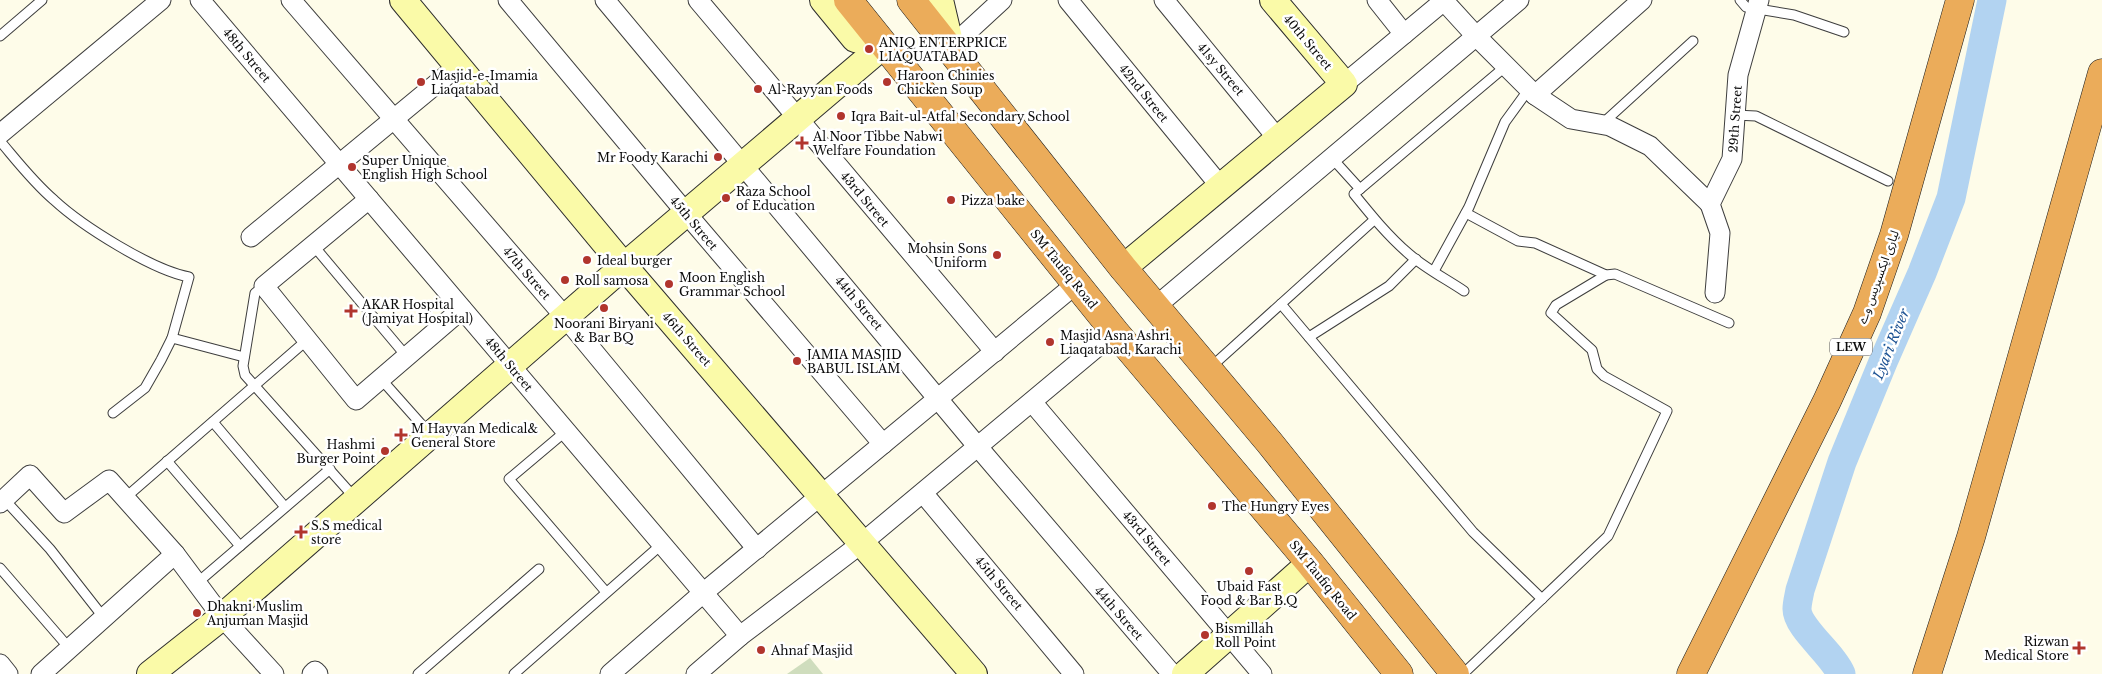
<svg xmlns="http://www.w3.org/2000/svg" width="2102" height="674" font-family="'Libre Baskerville','Noto Sans Arabic',serif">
<rect width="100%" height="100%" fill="#fefce9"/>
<!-- cemetery -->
<polygon fill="#cfddbd" points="810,658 823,674 787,674"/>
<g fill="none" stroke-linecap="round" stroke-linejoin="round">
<!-- river -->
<path stroke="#b2d3f1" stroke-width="29" d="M1841,674C1833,654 1797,628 1797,609C1797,603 1799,596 1800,590L1842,462L1883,362L1922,273L1951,198L1992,0"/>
<defs>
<g id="lane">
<polyline points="1740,0 1746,7 1794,15 1844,32"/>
<polyline points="0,36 42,0"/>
<polyline points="1735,115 1756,116 1888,181"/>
<polyline points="1602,124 1693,41"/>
<path d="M0,141C17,161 33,182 54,200C82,226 152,270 189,277L172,338L161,360L145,388L113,413"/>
<polyline points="1331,157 1360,189 1506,66"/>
<path d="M1360,189L1354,194C1371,215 1388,236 1409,254C1425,268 1446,279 1464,291"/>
<polyline points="1466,213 1518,241 1535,243 1606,275 1615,274 1729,323"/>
<polyline points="313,245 407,357"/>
<polyline points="1434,271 1469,207 1505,122 1529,89"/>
<polyline points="264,286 255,293 243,366 245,375 354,497"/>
<polyline points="1281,304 1473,532 1542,599"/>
<polyline points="1309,337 1389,286 1416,259"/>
<polyline points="172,338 244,357"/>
<polyline points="1211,367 1374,220"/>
<polyline points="381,379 429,433"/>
<polyline points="213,422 285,507"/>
<polyline points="566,431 509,479 606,592"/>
<polyline points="167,461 240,546"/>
<polyline points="125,498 307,340"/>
<polyline points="4,499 50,549 104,618"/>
<polyline points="0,568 70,649"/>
<polyline points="197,583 330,469"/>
<polyline points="418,674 539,569"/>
<polyline points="514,674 662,544"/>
<polyline points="1463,674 1608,536 1667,411 1604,376 1597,369 1592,350 1551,313 1556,305 1606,275"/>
</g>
<g id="street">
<polyline points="200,0 740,636"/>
<polyline points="291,0 565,317 757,549"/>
<polyline points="508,0 686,213 883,444"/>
<polyline points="605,0 978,447 1172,674"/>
<polyline points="698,0 995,352"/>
<polyline points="1068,0 1221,187"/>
<polyline points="1164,0 1278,139"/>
<polyline points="1377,0 1404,34"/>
<polyline points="1444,1 1475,35 1535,95 1571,119 1610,126 1650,146 1710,204"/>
<polyline points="951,47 1002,0"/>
<polyline points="1344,84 1445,0"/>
<polyline points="1535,95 1642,0"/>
<polyline points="0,134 161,0"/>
<polyline points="369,199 264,286 356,400 462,309"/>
<polyline points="251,237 458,66"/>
<polyline points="1715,293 1720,233 1710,204 1732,159 1738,75 1759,0"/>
<polyline points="1155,307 1519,0"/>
<polyline points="1032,402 1262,674"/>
<polyline points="923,493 1074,674"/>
<polyline points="0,503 30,475 64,513 109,480 175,554 222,617 274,674"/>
<polyline points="0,664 8,674"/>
<polyline points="41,674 175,554"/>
<polyline points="312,674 315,671 318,674"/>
<polyline points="610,674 703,593 1076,284"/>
<polyline points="696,674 740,636 862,543 1115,332"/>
</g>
<g id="secondary">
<polyline points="403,0 624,266 974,674"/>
<polyline points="823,0 855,39 884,45"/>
<polyline points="940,0 951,47"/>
<polyline points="1123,268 1344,84 1273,0"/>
<polyline points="150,674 222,617 624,266 884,45"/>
<polyline points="1185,674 1310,563"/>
</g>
<g id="highway">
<polyline points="848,0 1115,332 1310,563 1399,674"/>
<polyline points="911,0 1123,268 1269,442 1455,674"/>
<polyline points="1691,674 1827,401 1867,313 1894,235 1960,0"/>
<polyline points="1927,674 1971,537 2102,73"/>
</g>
</defs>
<!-- lane casing -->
<use href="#lane" stroke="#3e3e3e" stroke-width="11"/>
<!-- street casing -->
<use href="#street" stroke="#3e3e3e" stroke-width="21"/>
<!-- secondary casing -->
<use href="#secondary" stroke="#2d2d2d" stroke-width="28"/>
<!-- highway casing -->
<use href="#highway" stroke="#1c1c1c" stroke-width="29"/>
<!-- lane -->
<use href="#lane" stroke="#fff" stroke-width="9"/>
<!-- street -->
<use href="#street" stroke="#fff" stroke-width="19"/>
<!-- secondary -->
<use href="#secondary" stroke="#fafaa8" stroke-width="26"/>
<!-- highway -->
<use href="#highway" stroke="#ebac5a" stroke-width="28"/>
</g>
<!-- markers -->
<g fill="#b1352d" stroke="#fff" stroke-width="2">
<circle cx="869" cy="49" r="5"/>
<circle cx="421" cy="82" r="5"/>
<circle cx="887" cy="82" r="5"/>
<circle cx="758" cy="89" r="5"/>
<circle cx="841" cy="116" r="5"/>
<path d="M799.5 135.5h5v5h5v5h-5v5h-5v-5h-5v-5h5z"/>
<circle cx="718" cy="157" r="5"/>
<circle cx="352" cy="167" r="5"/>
<circle cx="726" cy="198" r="5"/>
<circle cx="951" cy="200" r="5"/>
<circle cx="997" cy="255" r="5"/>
<circle cx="587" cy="260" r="5"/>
<circle cx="565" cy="280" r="5"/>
<circle cx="669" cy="284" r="5"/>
<circle cx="604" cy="308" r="5"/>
<path d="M348.5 303.5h5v5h5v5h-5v5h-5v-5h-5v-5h5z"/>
<circle cx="1050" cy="342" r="5"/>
<circle cx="797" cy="361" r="5"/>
<path d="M398.5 427.5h5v5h5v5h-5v5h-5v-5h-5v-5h5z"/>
<circle cx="385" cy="451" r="5"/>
<circle cx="1212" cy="506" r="5"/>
<path d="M298.5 524.5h5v5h5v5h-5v5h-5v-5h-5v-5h5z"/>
<circle cx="1249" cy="571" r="5"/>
<circle cx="197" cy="613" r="5"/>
<circle cx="1205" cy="635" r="5"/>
<path d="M2076.5 640.5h5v5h5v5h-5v5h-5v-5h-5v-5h5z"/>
<circle cx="761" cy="650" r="5"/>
</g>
<g text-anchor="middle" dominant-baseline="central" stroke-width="5" stroke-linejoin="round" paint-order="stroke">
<!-- shield labels -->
<rect fill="#fff" stroke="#545454" stroke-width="1" x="1830" y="338.5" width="42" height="17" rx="4"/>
<g font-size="11" font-weight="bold" fill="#0b0b0b">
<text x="1851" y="347">LEW</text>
</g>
<!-- poi labels -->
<g font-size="12" fill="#0b0b0b" stroke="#fff" text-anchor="start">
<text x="879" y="42">ANIQ ENTERPRICE<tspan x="879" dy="14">LIAQUATABAD</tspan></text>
<text x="431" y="75">Masjid-e-Imamia<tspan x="431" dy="14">Liaqatabad</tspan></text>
<text x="897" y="75">Haroon Chinies<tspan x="897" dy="14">Chicken Soup</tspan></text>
<text x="768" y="89">Al-Rayyan Foods</text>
<text x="851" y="116">Iqra Bait-ul-Atfal Secondary School</text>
<text x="813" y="136">Al Noor Tibbe Nabwi<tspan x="813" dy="14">Welfare Foundation</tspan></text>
<text x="708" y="157" text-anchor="end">Mr Foody Karachi</text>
<text x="362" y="160">Super Unique<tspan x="362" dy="14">English High School</tspan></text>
<text x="736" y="191">Raza School<tspan x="736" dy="14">of Education</tspan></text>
<text x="961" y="200">Pizza bake</text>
<text x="987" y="248" text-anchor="end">Mohsin Sons<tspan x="987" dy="14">Uniform</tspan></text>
<text x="597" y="260">Ideal burger</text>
<text x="679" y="277">Moon English<tspan x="679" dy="14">Grammar School</tspan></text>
<text x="575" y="280">Roll samosa</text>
<text x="362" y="304">AKAR Hospital<tspan x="362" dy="14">(Jamiyat Hospital)</tspan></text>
<text x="604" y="323" text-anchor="middle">Noorani Biryani<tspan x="604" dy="14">&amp; Bar BQ</tspan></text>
<text x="1060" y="335">Masjid Asna Ashri,<tspan x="1060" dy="14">Liaqatabad, Karachi</tspan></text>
<text x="807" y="354">JAMIA MASJID<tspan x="807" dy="14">BABUL ISLAM</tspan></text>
<text x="411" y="428">M Hayyan Medical&amp;<tspan x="411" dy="14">General Store</tspan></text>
<text x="375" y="444" text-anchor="end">Hashmi<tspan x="375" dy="14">Burger Point</tspan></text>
<text x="1222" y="506">The Hungry Eyes</text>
<text x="311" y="525">S.S medical<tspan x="311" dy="14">store</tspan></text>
<text x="1249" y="586" text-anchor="middle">Ubaid Fast<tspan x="1249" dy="14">Food &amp; Bar B.Q</tspan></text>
<text x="207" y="606">Dhakni Muslim<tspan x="207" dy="14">Anjuman Masjid</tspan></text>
<text x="1215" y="628">Bismillah<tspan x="1215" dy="14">Roll Point</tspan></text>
<text x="2069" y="641" text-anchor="end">Rizwan<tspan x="2069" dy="14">Medical Store</tspan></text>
<text x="771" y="650">Ahnaf Masjid</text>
</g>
<!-- street labels -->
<g font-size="12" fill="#0b0b0b" stroke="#fff">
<text transform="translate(1308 42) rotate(50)">40th Street</text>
<text transform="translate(247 55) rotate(50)">48th Street</text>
<text transform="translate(1221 69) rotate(50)">41sy Street</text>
<text transform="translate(1144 93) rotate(51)">42nd Street</text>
<text transform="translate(1735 119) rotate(-86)">29th Street</text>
<text transform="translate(865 199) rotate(50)">43rd Street</text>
<text transform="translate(694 223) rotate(50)">45th Street</text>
<text transform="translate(1064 269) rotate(51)">SM Taufiq Road</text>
<text transform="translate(527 273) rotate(49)">47th Street</text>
<text transform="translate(1878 277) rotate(-70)">لیاری ایکسپریس وے</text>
<text transform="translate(859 303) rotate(50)">44th Street</text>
<text transform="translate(687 339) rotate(49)">46th Street</text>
<text transform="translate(509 364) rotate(50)">48th Street</text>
<text transform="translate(1147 538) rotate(50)">43rd Street</text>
<text transform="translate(1323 580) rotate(51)">SM Taufiq Road</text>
<text transform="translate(999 583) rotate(50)">45th Street</text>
<text transform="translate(1119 613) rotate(49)">44th Street</text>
</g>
<!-- water labels -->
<g font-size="14" font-style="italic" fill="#1d5293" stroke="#fff">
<text transform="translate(1891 344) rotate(-68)">Lyari River</text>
</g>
</g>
</svg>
